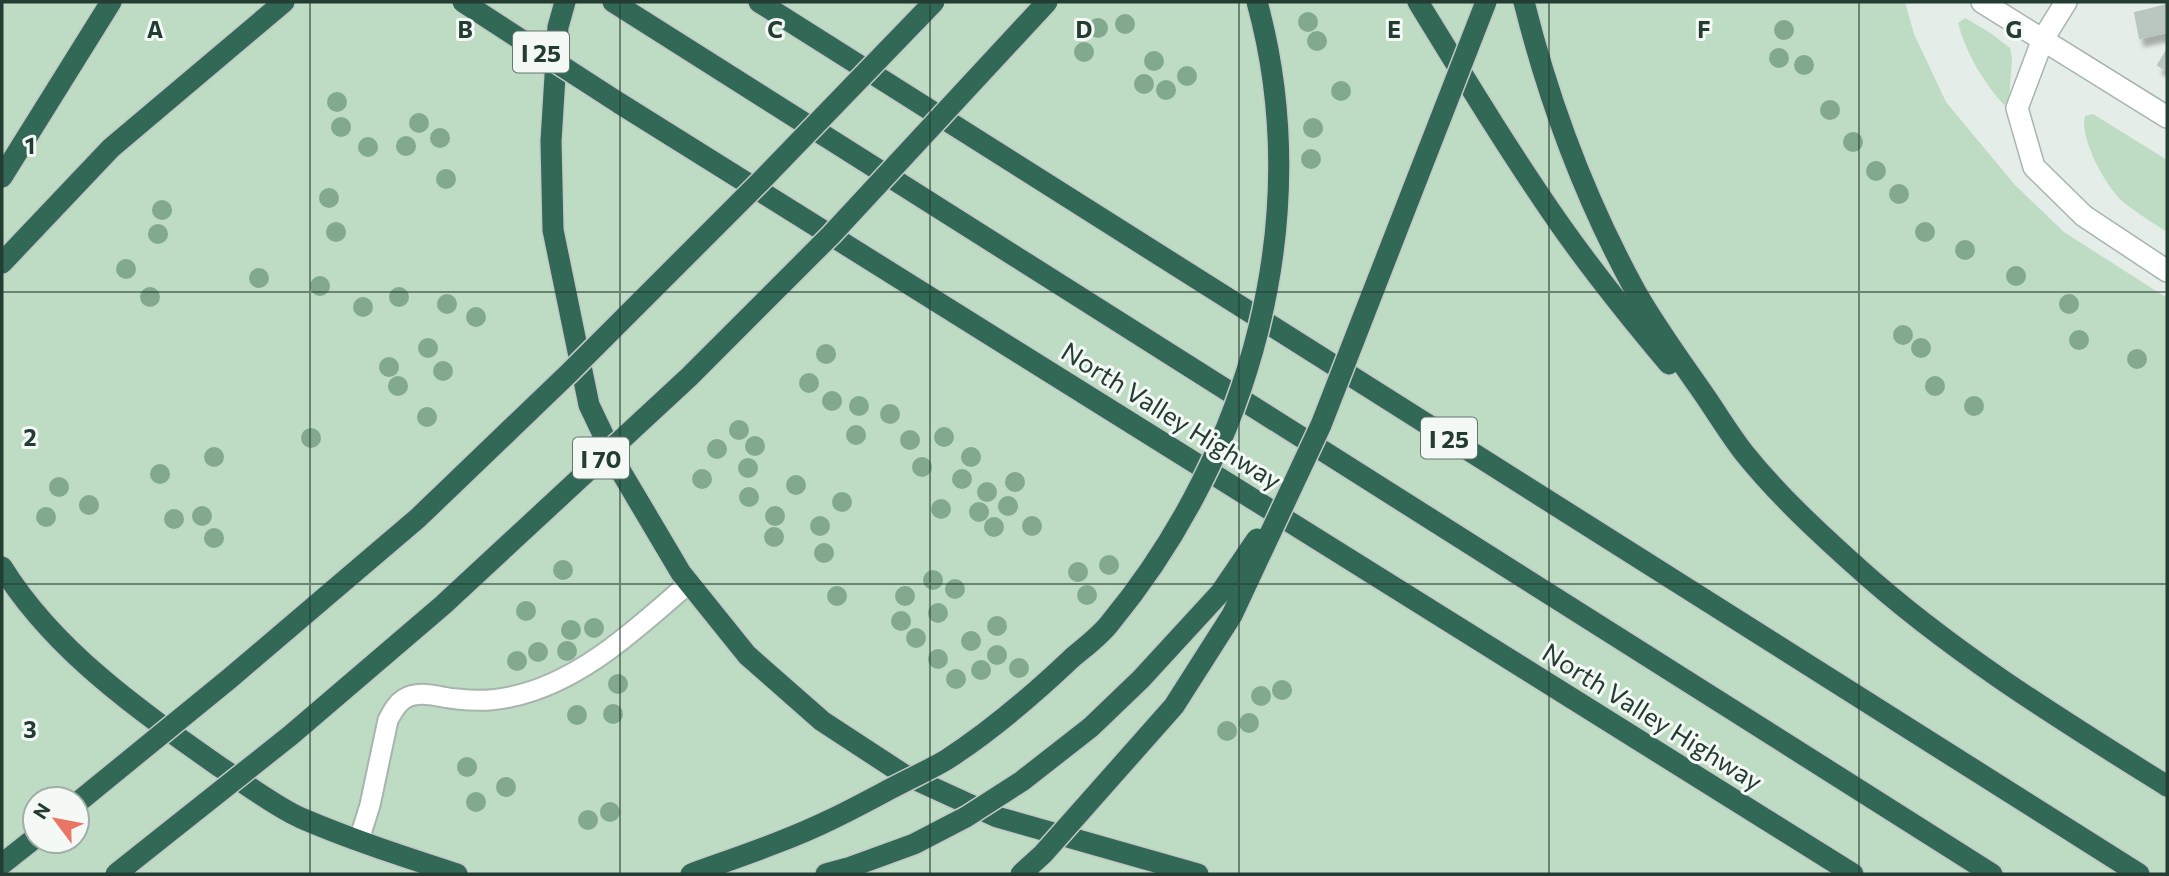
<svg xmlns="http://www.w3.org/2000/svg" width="2169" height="876" font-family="Commissioner,sans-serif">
<defs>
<filter id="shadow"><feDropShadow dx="4.5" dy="8" stdDeviation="2" flood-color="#0004"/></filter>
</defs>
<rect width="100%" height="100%" fill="#e4ede8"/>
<!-- green -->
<g fill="#bedcc3" fill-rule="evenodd">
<path d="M2,2H1905L1914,34L1946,102L2015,185L2064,232L2167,298V874H2ZM35,799H77V841H35Z"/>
<path d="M1965,18L1989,32L2010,48L2012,58L2009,101L2004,105C1983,82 1966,53 1958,23Z"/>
<path d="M2093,114L2167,160V232C2152,222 2135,212 2121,200C2105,185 2079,137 2085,116Z"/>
</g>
<!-- building -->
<g fill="#b9c7c0" stroke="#b7c6be" stroke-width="2" filter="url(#shadow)">
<polygon points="2167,5 2167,32 2140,38 2135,13"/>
<polygon points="2167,50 2167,71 2158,65"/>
</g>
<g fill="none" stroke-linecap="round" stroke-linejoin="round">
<defs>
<path id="service" d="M359,840L370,805L388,720C392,713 396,704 404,699C420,689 440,698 457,699C474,701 493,701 510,697C580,683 637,628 689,583"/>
<g id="tertiary">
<polyline points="1982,2 2167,117"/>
<polyline points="2066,2 2043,39 2017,108 2034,167 2084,216 2167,271"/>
</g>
<g id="motorway">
<polyline points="565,2 558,27 551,141 553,230 589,405 620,470 681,573 747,655 822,721 903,774 997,817 1198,874"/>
<polyline points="613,2 1992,874"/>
<polyline points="759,2 2139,874"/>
<path d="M1418,2C1464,77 1510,153 1561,226C1595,274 1631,319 1669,364"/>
<path d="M1524,2C1549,102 1586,201 1636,292C1656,327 1680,360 1703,393C1717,413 1730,435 1745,454C1778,495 1818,532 1857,567C1951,652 2060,719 2167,786"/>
<polyline points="619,103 1853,874"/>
<polyline points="2,177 111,2"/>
<polyline points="2,263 111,148 284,2"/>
<path d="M2,567C54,651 140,711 220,767C246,784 273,805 301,818C352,840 405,857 457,874"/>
<polyline points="2,864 35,838"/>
<polyline points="826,874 848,868"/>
</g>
</defs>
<!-- service casing -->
<use href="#service" stroke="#a7b5ae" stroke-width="23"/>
<!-- tertiary casing -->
<use href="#tertiary" stroke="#a7b5ae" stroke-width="24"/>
<!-- motorway casing -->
<use href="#motorway" stroke="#c2c9c6" stroke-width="24"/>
<!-- service -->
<use href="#service" stroke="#fff" stroke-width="19"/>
<!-- tertiary -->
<use href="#tertiary" stroke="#fff" stroke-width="21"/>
<!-- motorway -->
<use href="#motorway" stroke="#326856" stroke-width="21"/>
<defs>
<g id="motorway-bridge">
<polyline points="463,2 619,103"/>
<polyline points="77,803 229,679 418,518 569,373 761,181 934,2"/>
<polyline points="848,868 914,844 966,817 1022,781 1091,727 1141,679 1221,592 1257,539"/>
<polyline points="116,874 291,735 443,605 689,377 831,235 1047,2"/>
<path d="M691,874C738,857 787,841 832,819C853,809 873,798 894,787C911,778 929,770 946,760C991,731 1033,695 1072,658C1085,647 1100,636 1110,623C1251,452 1316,217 1257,2"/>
<polyline points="1021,874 1043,854 1174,706 1232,615 1321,425 1486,2"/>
</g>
</defs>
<!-- motorway-bridge casing -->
<use href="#motorway-bridge" stroke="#c2c9c6" stroke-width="24" stroke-linecap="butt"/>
<!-- motorway-bridge -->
<use href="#motorway-bridge" stroke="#326856" stroke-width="21"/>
</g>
<!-- trees -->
<g fill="#82a98d">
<circle cx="1308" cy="22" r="10"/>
<circle cx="1125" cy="24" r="10"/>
<circle cx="1098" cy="28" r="10"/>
<circle cx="1784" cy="30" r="10"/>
<circle cx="1317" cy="41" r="10"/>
<circle cx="1084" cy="52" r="10"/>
<circle cx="1779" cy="58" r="10"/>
<circle cx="1154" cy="61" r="10"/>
<circle cx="1804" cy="65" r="10"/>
<circle cx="1187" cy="76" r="10"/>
<circle cx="1144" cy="84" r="10"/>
<circle cx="1166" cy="90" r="10"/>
<circle cx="1341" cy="91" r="10"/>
<circle cx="337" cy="102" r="10"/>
<circle cx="1830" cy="110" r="10"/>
<circle cx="419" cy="123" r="10"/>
<circle cx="341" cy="127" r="10"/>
<circle cx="1313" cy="128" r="10"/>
<circle cx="440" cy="138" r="10"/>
<circle cx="1853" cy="142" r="10"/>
<circle cx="406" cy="146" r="10"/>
<circle cx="368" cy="147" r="10"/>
<circle cx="1311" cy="159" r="10"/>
<circle cx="1876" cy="171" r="10"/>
<circle cx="446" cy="179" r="10"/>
<circle cx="1899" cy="194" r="10"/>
<circle cx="329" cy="198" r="10"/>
<circle cx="162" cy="210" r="10"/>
<circle cx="336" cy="232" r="10"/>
<circle cx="1925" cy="232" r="10"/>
<circle cx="158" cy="234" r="10"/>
<circle cx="1965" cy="250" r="10"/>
<circle cx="126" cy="269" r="10"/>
<circle cx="2016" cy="276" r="10"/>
<circle cx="259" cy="278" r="10"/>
<circle cx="320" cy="286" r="10"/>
<circle cx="150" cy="297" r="10"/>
<circle cx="399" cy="297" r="10"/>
<circle cx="447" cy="304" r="10"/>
<circle cx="2069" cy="304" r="10"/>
<circle cx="363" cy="307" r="10"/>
<circle cx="476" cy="317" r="10"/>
<circle cx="1903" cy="335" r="10"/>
<circle cx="2079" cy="340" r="10"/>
<circle cx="428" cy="348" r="10"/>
<circle cx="1921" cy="348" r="10"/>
<circle cx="826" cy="354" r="10"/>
<circle cx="2137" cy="359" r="10"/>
<circle cx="389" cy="367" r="10"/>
<circle cx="443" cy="371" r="10"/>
<circle cx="809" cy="383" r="10"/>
<circle cx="398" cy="386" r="10"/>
<circle cx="1935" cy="386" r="10"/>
<circle cx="832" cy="401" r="10"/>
<circle cx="859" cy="406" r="10"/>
<circle cx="1974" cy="406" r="10"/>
<circle cx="890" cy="414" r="10"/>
<circle cx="427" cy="417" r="10"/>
<circle cx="739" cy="430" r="10"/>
<circle cx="856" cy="435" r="10"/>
<circle cx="944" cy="437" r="10"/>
<circle cx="311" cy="438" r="10"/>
<circle cx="910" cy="440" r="10"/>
<circle cx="755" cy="446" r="10"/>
<circle cx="717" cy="449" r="10"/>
<circle cx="214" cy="457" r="10"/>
<circle cx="971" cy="457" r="10"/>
<circle cx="922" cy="467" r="10"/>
<circle cx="748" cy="468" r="10"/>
<circle cx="160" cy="474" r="10"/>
<circle cx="702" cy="479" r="10"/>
<circle cx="962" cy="479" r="10"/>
<circle cx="1015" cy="482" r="10"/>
<circle cx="796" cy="485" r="10"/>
<circle cx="59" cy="487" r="10"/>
<circle cx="987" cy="492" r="10"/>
<circle cx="749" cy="497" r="10"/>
<circle cx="842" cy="502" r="10"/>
<circle cx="89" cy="505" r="10"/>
<circle cx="1008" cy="506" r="10"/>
<circle cx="941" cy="509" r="10"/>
<circle cx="979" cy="512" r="10"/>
<circle cx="202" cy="516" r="10"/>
<circle cx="775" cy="516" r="10"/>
<circle cx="46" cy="517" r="10"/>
<circle cx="174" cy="519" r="10"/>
<circle cx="820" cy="526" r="10"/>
<circle cx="1032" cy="526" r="10"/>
<circle cx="994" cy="527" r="10"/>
<circle cx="774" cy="537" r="10"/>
<circle cx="214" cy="538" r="10"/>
<circle cx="824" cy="553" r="10"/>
<circle cx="1109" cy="565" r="10"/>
<circle cx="563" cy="570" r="10"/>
<circle cx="1078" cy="572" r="10"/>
<circle cx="933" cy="580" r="10"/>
<circle cx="955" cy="589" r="10"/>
<circle cx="1087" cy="595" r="10"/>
<circle cx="837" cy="596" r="10"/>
<circle cx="905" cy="596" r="10"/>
<circle cx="526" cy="611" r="10"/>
<circle cx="938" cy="613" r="10"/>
<circle cx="901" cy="621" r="10"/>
<circle cx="997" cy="626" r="10"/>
<circle cx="594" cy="628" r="10"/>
<circle cx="571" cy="630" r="10"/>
<circle cx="916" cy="638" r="10"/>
<circle cx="971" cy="641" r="10"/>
<circle cx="567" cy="651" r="10"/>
<circle cx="538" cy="652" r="10"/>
<circle cx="997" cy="655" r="10"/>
<circle cx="938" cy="659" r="10"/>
<circle cx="517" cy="661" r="10"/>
<circle cx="1019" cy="668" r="10"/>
<circle cx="981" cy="670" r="10"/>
<circle cx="956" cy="679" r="10"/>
<circle cx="618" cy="684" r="10"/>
<circle cx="1282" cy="690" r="10"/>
<circle cx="1261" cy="696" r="10"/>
<circle cx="613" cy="714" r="10"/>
<circle cx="577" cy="715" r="10"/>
<circle cx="1249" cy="723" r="10"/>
<circle cx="1227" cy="731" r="10"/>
<circle cx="467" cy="767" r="10"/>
<circle cx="506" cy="787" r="10"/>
<circle cx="476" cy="802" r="10"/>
<circle cx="610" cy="812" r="10"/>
<circle cx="588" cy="820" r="10"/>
</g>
<!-- grid -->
<path fill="none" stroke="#243d33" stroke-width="2" stroke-opacity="0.55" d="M310,2V874M620,2V874M930,2V874M1239,2V874M1549,2V874M1859,2V874M2,292H2167M2,584H2167"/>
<g text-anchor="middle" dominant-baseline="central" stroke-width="6" stroke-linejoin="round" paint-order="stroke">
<!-- shield labels -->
<g fill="#f4f9f6" stroke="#62756e" stroke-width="2">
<rect x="513" y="31.5" width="56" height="41" rx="5"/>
<rect x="1421" y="417.5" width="56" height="41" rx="5"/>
<rect x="573" y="437.5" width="56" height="41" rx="5"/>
</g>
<g font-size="24" font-weight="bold" fill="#243d33">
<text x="541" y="52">I 25</text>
<text x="1449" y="438">I 25</text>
<text x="601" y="458">I 70</text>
</g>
<!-- street labels -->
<g font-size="26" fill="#243d33" stroke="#f4f9f6">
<text transform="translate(1172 415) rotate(32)">North Valley Highway</text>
<text transform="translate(1653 716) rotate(32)">North Valley Highway</text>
</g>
</g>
<g font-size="23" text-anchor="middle" font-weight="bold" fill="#243d33" stroke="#f4f9f6" stroke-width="6" stroke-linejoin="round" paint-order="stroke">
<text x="155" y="38">A</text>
<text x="465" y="38">B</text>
<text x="775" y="38">C</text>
<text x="1084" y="38">D</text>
<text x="1394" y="38">E</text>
<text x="1704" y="38">F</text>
<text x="2014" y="38">G</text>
<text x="30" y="154">1</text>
<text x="30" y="446">2</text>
<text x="30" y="738">3</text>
</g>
<!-- border -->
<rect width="2169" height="876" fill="none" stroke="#243d33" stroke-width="7"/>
<!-- north arrow -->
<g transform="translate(56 820) rotate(302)"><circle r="33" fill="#f4f9f6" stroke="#a1aea8" stroke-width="2"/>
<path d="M0-5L12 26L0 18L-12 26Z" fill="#e97565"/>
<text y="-10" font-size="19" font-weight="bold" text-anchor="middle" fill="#243d33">N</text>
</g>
</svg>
